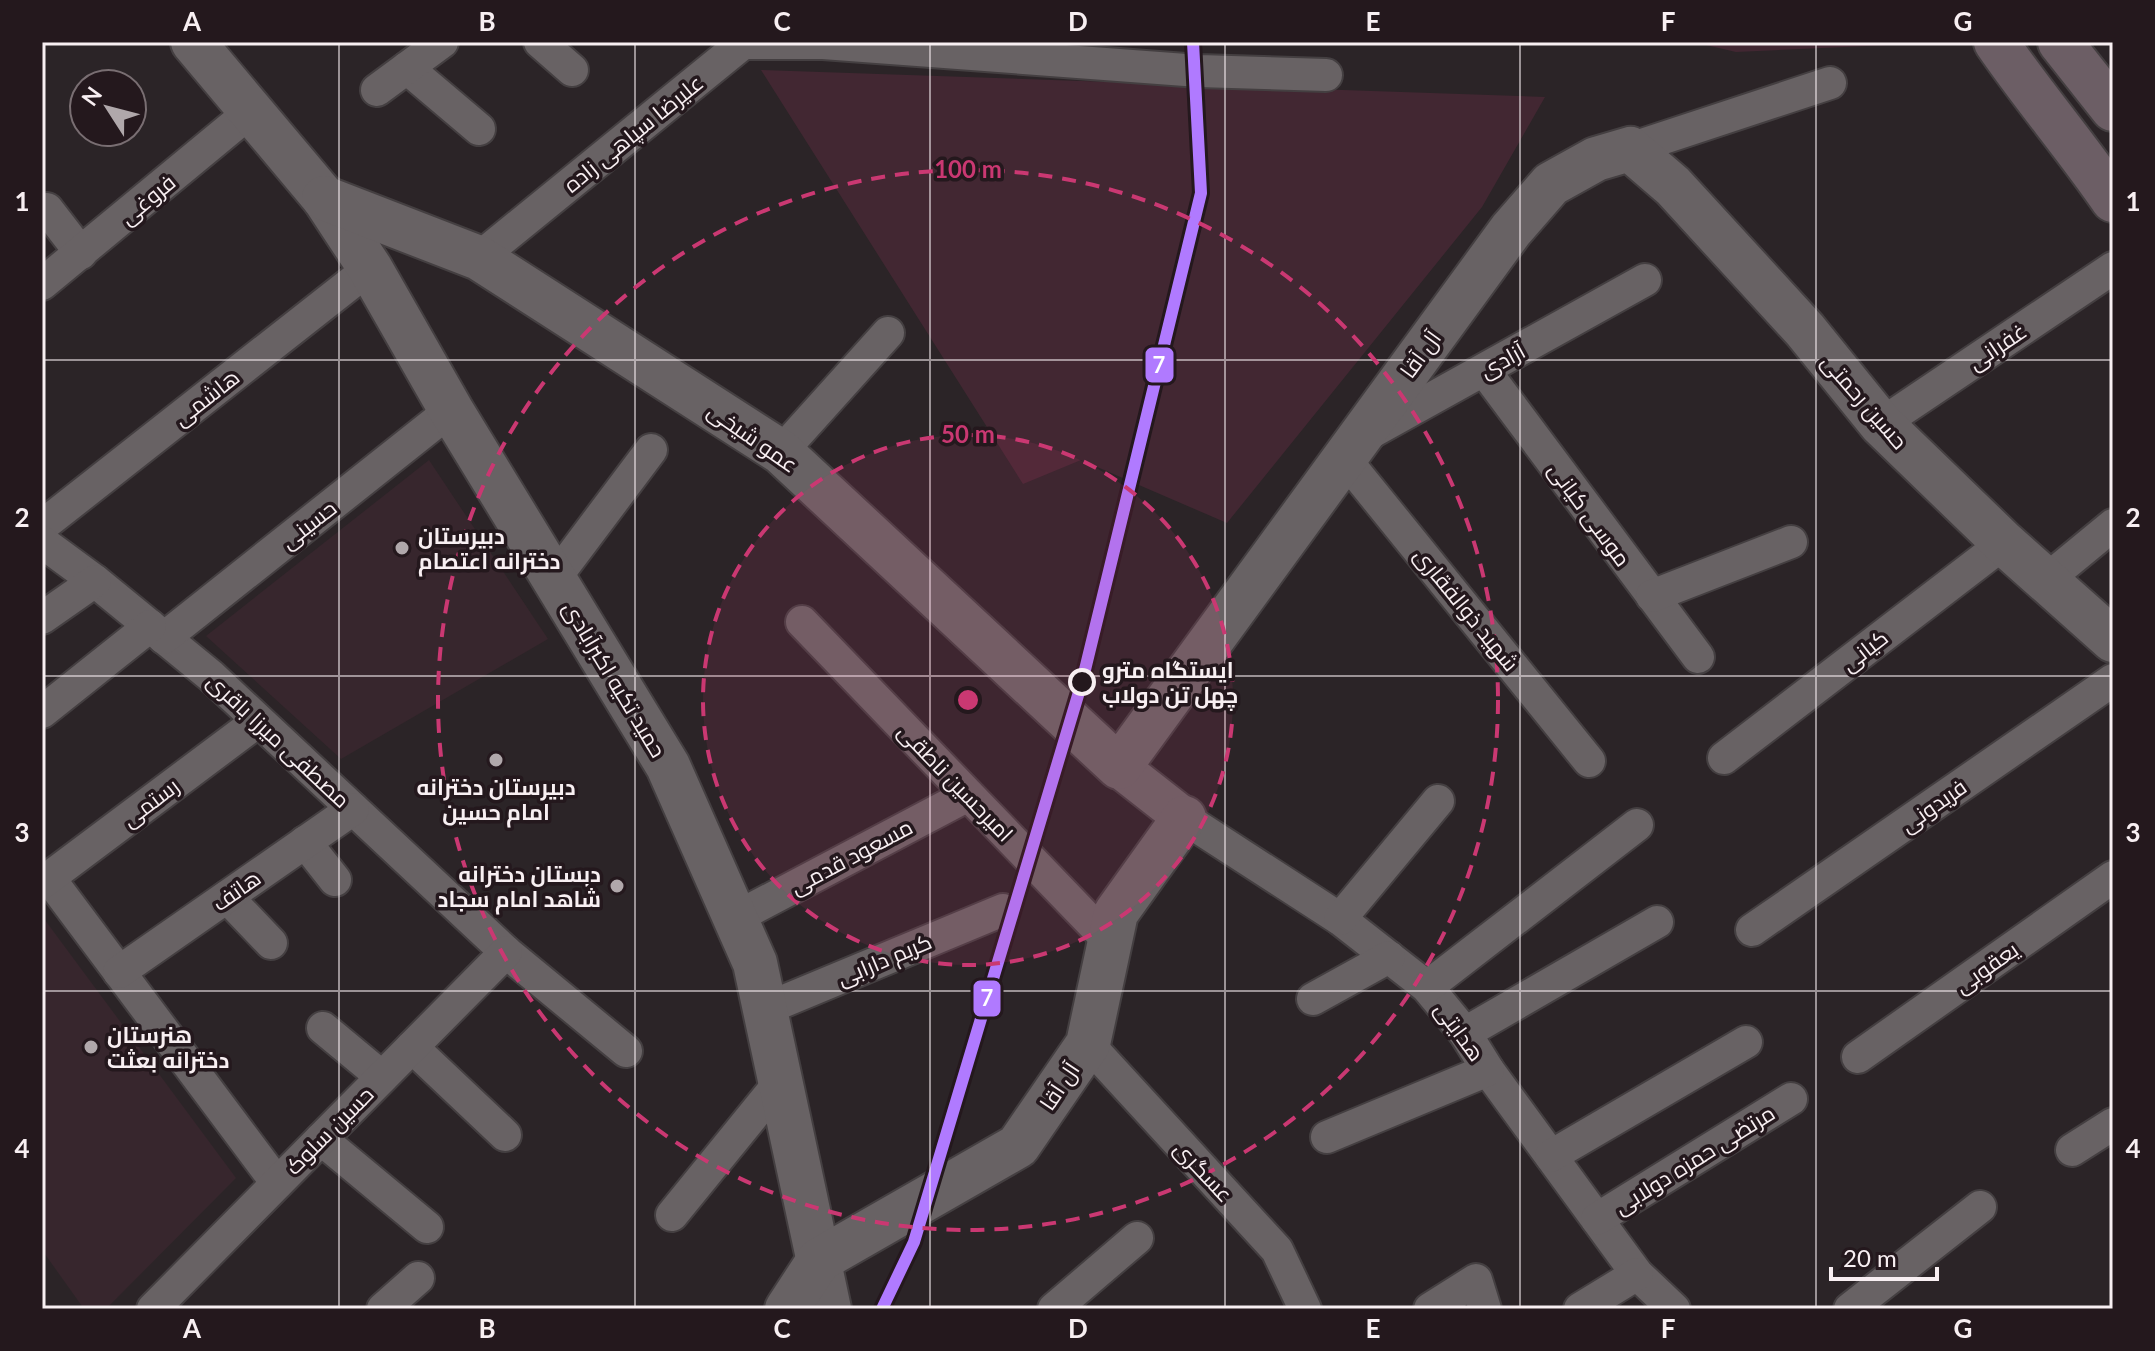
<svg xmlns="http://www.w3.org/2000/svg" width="2155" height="1351" font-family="Lato,Cairo,sans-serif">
<rect width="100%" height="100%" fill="#2b2427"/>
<!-- built -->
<g fill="#37262d">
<polygon points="429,460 548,639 341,759 206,636"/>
<polygon points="42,916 236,1178 106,1309 84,1309 42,1250"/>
</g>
<!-- park -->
<g fill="#422732">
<polygon points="1693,42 1955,42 1736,52"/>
<polygon points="761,70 1545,97 1482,207 1227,523 1081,460 1023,484"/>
</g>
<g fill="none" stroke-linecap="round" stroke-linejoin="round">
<defs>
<g id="minor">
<polyline points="540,42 572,70"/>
<polyline points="407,68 479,129"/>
<polyline points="377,90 442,42"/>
<polyline points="1630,149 1830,83"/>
<polyline points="47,209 81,253"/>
<polyline points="479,258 743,43 823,43 1199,71 1326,75"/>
<polyline points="42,284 250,112"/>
<polyline points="1484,370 1698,657"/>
<polyline points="1881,424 2113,268"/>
<polyline points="1368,434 1645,280"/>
<polyline points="781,452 888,333"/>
<polyline points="1344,458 1589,761"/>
<polyline points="42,526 370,268"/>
<polyline points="42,542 95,581 211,676 506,952 626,1051"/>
<polyline points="555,578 651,450"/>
<polyline points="2045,581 2113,525"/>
<polyline points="1652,596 1791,542"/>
<polyline points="42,618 95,581"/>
<polyline points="802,622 1110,942"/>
<polyline points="164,638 451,410"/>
<polyline points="42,712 150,626"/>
<polyline points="1724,758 2004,543"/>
<polyline points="1184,818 1340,919 1427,987 1465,1033 1488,1070 1637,1274 1674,1309"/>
<polyline points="305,842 335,880"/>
<polyline points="49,878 277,1183"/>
<polyline points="42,883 258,721"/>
<polyline points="227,897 271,943"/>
<polyline points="735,918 968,795"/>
<polyline points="1340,919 1438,801"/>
<polyline points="1752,930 2113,680"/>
<polyline points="119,972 353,809"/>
<polyline points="1427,987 1637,825"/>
<polyline points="1313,999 1389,957"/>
<polyline points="765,1009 1003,910"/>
<polyline points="323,1028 382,1077"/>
<polyline points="1465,1033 1657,922"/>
<polyline points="1088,1044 1277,1250 1305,1309"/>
<polyline points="412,1047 505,1135"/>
<polyline points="1858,1057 2113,877"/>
<polyline points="1327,1137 1488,1070"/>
<polyline points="321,1139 427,1227"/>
<polyline points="2072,1150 2113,1124"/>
<polyline points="1551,1156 1746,1042"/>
<polyline points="672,1215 781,1081"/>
<polyline points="1597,1219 1791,1099"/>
<polyline points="153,1309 506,952"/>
<polyline points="383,1309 418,1278"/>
<polyline points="1054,1309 1137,1238"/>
<polyline points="1430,1309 1476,1280 1485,1309"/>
<polyline points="1580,1309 1637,1274"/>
<polyline points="1850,1309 1980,1207"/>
</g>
<polyline id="tertiary" points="1119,767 1184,818"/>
<g id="secondary">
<polyline points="193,42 324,198 370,268 451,410 668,766 755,963 829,1309"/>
<polyline points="324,198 479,258 781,452 1119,767 1511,230 1551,184 1596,159 1630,149 1673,186 1805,330 1881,424 2004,543 2113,640"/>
<polyline points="787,1309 819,1260 1018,1146 1088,1044 1116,913 1184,818"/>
</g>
<g id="trunk">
<path d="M1996,42C2033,96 2076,146 2113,200"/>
<polyline points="2060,42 2113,109"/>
</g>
</defs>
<!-- minor casing -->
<use href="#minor" stroke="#443f41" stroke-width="36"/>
<!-- tertiary casing -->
<use href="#tertiary" stroke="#443f41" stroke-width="44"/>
<!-- secondary casing -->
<use href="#secondary" stroke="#443f41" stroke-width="48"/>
<!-- trunk casing -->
<use href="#trunk" stroke="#443f41" stroke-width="48"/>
<!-- minor -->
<use href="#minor" stroke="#686264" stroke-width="32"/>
<!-- tertiary -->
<use href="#tertiary" stroke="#686264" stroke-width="40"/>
<!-- secondary -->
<use href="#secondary" stroke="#686264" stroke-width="44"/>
<!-- trunk -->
<use href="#trunk" stroke="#6c5e65" stroke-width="44"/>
<defs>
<polyline id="metro-1" points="882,1309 914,1242 1082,682 1201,193 1193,42"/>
</defs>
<!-- metro-1 casing -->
<use href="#metro-1" stroke="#24181d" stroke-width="18"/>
<!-- metro-1 -->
<use href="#metro-1" stroke="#b07aff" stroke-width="12"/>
</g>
<!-- grid -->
<path fill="none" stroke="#f8eff2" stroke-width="2" stroke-opacity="0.55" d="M339,42V1309M635,42V1309M930,42V1309M1225,42V1309M1520,42V1309M1816,42V1309M42,360H2113M42,676H2113M42,991H2113"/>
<!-- distance rings -->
<circle cx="968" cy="700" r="265" fill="#ca3872" fill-opacity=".12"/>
<g fill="none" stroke="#ca3872" stroke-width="4" stroke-dasharray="14 10">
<circle cx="968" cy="700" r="265"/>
<circle cx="968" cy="700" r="530"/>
</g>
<!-- markers -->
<g fill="#b0a8ab" stroke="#24181d" stroke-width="3">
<circle cx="402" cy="548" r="8"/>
<circle cx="496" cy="760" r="8"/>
<circle cx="617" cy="886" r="8"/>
<circle cx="91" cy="1047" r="8"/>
</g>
<circle fill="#24181d" stroke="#f8eff2" stroke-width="4" cx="1082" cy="682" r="12"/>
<g text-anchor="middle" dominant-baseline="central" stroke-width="7" stroke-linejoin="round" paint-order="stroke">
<!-- street labels -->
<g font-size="22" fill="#f8eff2" stroke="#24181d">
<text transform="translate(633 133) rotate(-39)">علیرضا سپاهی زاده</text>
<text transform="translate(147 199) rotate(-40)">فروغی</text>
<text transform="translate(1997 346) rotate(-34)">غفرانی</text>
<text transform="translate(1420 354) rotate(-54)">آل آقا</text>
<text transform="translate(1502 360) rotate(-29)">آزادی</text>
<text transform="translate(206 397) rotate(-38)">هاشمی</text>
<text transform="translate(1865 401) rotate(49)">حسین رحمتی</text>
<text transform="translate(753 437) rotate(35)">عمو شیخی</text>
<text transform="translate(1590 514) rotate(54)">موسی کیانی</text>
<text transform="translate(308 524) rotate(-38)">حسینی</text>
<text transform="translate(1467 609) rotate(51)">شهید ذوالفقاری</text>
<text transform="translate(1864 650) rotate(-38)">کیانی</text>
<text transform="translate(615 679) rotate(59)">حمید تکیه اکبرآبادی</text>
<text transform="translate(279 740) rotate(43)">مصطفی میرزا باقری</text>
<text transform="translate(956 782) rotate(46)">امیرحسین ناطقی</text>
<text transform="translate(150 802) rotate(-37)">رستمی</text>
<text transform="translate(1933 805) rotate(-35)">فریدونی</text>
<text transform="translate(851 856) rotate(-28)">مسعود قدمی</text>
<text transform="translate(236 890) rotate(-35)">هاتف</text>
<text transform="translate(884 959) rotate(-23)">کریم دارابی</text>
<text transform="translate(1986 967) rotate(-35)">یعقوبی</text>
<text transform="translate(1460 1031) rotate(54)">هدایتی</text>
<text transform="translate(1059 1086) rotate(-56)">آل آقا</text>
<text transform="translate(329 1130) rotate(-45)">حسین سلوک</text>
<text transform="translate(1694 1159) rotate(-32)">مرتضی حمزه دولابی</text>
<text transform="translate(1204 1171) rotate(47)">عسگری</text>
</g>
<!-- poi labels -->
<g font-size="22" font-weight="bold" fill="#f8eff2" stroke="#24181d" text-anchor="start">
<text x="418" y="535">دبیرستان<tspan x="418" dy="25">دخترانه اعتصام</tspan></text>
<text x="496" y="786" text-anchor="middle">دبیرستان دخترانه<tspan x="496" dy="25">امام حسین</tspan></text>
<text x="601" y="873" text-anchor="end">دبستان دخترانه<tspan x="601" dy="25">شاهد امام سجاد</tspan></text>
<text x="107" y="1034">هنرستان<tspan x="107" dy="25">دخترانه بعثت</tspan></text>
</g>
<!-- stop labels -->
<g font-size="22" font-weight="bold" fill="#f8eff2" stroke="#24181d" text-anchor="start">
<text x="1102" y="669">ایستگاه مترو<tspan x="1102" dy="25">چهل تن دولاب</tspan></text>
</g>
</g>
<circle cx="968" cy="700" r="12" fill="#ca3872" stroke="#24181d" stroke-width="4"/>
<g font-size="24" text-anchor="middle" font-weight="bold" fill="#ca3872" stroke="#24181d" stroke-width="7" stroke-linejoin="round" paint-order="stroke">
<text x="968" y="178">100 m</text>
<text x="968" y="443">50 m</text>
</g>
<g stroke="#24181d" stroke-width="3">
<rect x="1144" y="346" width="31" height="38" rx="8" fill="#b07aff"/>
<rect x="972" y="979" width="30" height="39" rx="8" fill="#b07aff"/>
</g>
<g font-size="22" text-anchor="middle" font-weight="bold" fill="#fff">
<text x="1159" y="373">7</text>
<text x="987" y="1006">7</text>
</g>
<!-- border -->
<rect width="2155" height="1351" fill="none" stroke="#24181d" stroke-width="88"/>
<!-- north arrow -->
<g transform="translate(108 108) rotate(306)"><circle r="38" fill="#24181d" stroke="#796e72" stroke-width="2"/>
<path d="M0-6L14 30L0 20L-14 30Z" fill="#b0a8ab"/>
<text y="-12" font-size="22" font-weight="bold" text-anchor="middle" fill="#f8eff2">N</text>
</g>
<!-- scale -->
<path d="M1831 1267v12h106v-12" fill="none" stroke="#f8eff2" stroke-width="4"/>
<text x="1843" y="1267" font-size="24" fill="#f8eff2" stroke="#24181d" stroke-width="6" paint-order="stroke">20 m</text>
<rect x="44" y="44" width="2067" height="1263" fill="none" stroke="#f8eff2" stroke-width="3"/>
<g font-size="26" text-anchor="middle" font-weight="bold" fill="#f8eff2">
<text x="192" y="31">A</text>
<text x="487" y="31">B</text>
<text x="782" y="31">C</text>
<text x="1078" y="31">D</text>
<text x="1373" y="31">E</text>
<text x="1668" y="31">F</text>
<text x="1963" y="31">G</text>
<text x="22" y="211">1</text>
<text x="2133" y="211">1</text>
<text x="22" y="527">2</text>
<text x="2133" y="527">2</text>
<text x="22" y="842">3</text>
<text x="2133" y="842">3</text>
<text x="22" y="1158">4</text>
<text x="2133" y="1158">4</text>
<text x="192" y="1338">A</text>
<text x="487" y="1338">B</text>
<text x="782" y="1338">C</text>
<text x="1078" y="1338">D</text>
<text x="1373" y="1338">E</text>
<text x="1668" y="1338">F</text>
<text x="1963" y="1338">G</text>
</g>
</svg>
